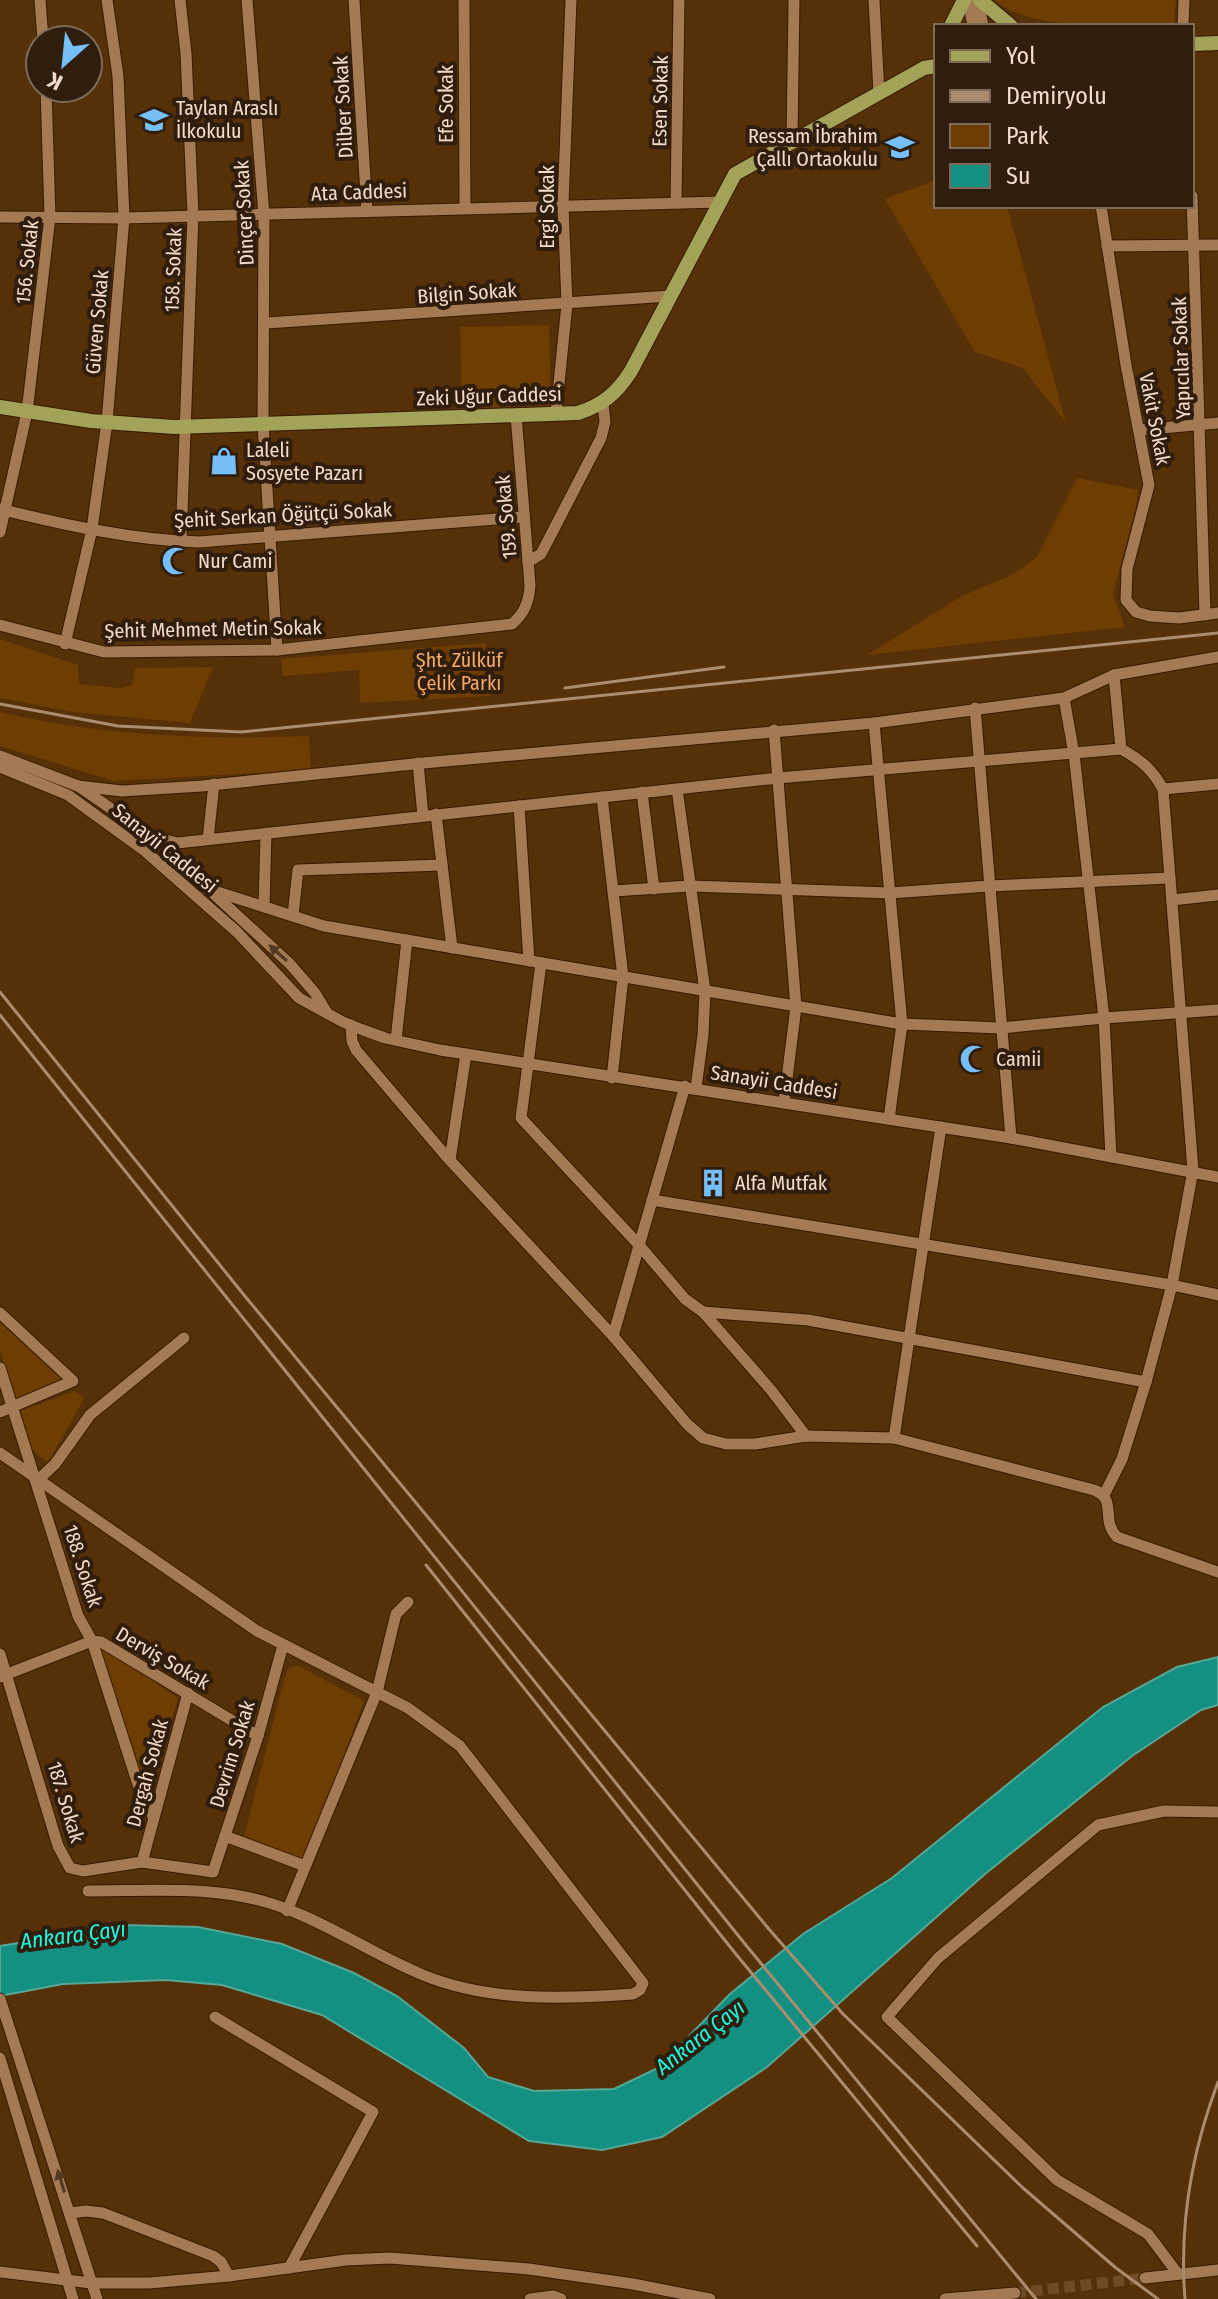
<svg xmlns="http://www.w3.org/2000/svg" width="1218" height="2299" font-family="'Fira Sans Condensed',sans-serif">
<rect width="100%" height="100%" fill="#563107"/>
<!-- green -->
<g fill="#6d3d01">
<path d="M994,0H1176L1174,24C1126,25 1030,32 994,0Z"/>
<polygon points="936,180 936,206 1007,206 1066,423 1023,368 975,352 885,199"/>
<polygon points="549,325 551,406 462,408 460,327"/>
<polygon points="1077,478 1138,490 1136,506 1113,595 1125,627 867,655 962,596 1012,575 1037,557"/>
<polygon points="0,639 78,665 79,684 120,688 132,685 135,668 213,667 190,723 72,712 0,698"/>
<polygon points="486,643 490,696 360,703 359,670 283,676 281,659"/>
<path d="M0,712C102,736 204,740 309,736L311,770L114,781L0,746Z"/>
<polygon points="0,1322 64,1381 15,1400 0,1349"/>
<polygon points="75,1391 84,1399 48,1462 32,1450 20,1411"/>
<polygon points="103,1647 178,1698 151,1793 147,1797 98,1652"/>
<polygon points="297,1665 364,1701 306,1858 302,1860 244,1837 285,1676 288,1669"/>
</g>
<!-- water -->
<polygon fill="#139082" stroke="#56a797" stroke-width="2" points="1218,1657 1218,1705 1201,1710 1132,1756 985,1874 767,2067 662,2137 602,2150 529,2141 322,2015 222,1985 166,1980 63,1984 0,1996 0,1946 125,1925 198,1927 282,1944 354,1973 397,1996 464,2048 488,2077 534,2091 614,2089 658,2068 730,1994 803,1934 892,1878 1103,1707 1177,1667"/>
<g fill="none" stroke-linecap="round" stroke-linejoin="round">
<!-- minor-tunnel -->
<polyline stroke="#6e4b24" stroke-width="11" stroke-dasharray="11 5.5" stroke-linecap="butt" points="1015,2293 1145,2278"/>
<defs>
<g id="minor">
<polyline points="40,0 43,40"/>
<polyline points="180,0 186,53 193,215 181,541"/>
<polyline points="247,0 264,215 263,424 277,650"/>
<polyline points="354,0 367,211"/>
<polyline points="464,0 465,208"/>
<polyline points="874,0 879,93"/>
<polyline points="968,0 973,26"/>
<polyline points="978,0 983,26"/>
<polyline points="1183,26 1184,0"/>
<polyline points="792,140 794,0"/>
<polyline points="1192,196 1205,615"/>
<polyline points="676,203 679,0"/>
<polyline points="1101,206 1126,365 1149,485 1127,569 1126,600 1136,612 1150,616 1179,618 1218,613"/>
<polyline points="0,217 124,218 720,202"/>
<polyline points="1107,246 1218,245"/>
<polyline points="266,323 670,296"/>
<polyline points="556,413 567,304 563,205 571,0"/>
<polyline points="1139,430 1218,423"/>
<path d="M0,509C65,525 132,540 199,542L523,517"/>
<polyline points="0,532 27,412 50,217 46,88"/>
<polyline points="528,562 541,554 601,438 605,422 603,403"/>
<path d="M0,625L104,652L277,650L512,624C525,613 529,601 530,585L516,415"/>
<polyline points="65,644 92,529 107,422 124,218 118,76 107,0"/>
<polyline points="1114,675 1121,749"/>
<polyline points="1064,698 1074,754 1104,1018 1111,1157"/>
<polyline points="975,708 1011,1138"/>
<polyline points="874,723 902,1024 889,1119"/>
<polyline points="774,730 796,1007 784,1102"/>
<polyline points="0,756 78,786 151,836 290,964 315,993 327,1013"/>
<polyline points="418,763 423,816"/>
<polyline points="0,767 68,795 145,851 237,932 299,998 343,1022 363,1030 385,1038 440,1050 1011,1138 1218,1177"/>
<polyline points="78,786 122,791 202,786 423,763 874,723 1064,698 1114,675 1218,657"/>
<polyline points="677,789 705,991 703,1035 696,1088"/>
<polyline points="1163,789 1218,784"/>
<polyline points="642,792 654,889"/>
<polyline points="602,797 623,977 612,1078"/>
<polyline points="519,806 529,961"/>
<polyline points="436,814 452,948"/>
<path d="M151,836L177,843L778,778L1121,749C1141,760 1152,769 1163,789L1193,1170L1172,1285L1146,1382L1122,1459L1104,1495"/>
<polyline points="208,839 214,784"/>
<polyline points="205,888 324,926 902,1024 1001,1028 1104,1018 1218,1010"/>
<polyline points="613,891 690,886 890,893 989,886 1170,878"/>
<polyline points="1172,900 1218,895"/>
<polyline points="264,906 266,833"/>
<polyline points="293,915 298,870 442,865"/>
<polyline points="541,963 521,1118 639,1245 685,1299 703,1312 771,1390 806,1436"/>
<path d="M351,1025L352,1041L356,1050L446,1156L613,1336L687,1424L703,1438L726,1444H755L806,1436L894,1438L1094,1490C1118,1499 1100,1520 1117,1537L1218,1572"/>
<polyline points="396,1040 407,940"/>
<polyline points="450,1160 466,1054"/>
<polyline points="652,1200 1172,1285 1218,1295"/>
<polyline points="703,1312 808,1320 1146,1382"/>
<polyline points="0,1313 73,1381 0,1412"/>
<polyline points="613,1336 685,1086"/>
<polyline points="0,1368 78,1616 92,1641 142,1797 153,1816"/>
<polyline points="894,1438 941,1127"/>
<path d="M0,1453L257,1631L408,1708L460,1746L643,1983L640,1990L633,1994C563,1999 489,2002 423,1975C364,1951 309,1909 245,1897C195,1887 138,1891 88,1891"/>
<polyline points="37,1481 55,1464 90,1415 184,1338"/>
<polyline points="0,1654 58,1846 70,1868 83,1871 142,1862 213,1872 258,1736 283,1645"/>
<polyline points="0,1677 92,1641 101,1642 258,1736"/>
<polyline points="225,1836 305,1866"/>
<polyline points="142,1862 188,1693"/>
<polyline points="287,1911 377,1692 396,1614 408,1602"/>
<polyline points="0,1999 97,2299"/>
<polyline points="215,2017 373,2112 289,2268"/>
<polyline points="0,2058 73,2299"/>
<polyline points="70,2213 86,2211 103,2213 213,2256 221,2262 229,2276"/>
<polyline points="0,2272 91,2283 149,2283 229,2276 346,2260 390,2258 529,2269 633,2284 710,2299"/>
<polyline points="1178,2274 1148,2234 1057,2180 887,2017 938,1958 1098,1825 1164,1811 1218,1812"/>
<polyline points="1145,2278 1218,2270"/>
<polyline points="530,2299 553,2296 561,2299"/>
<polyline points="945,2299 1015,2293"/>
</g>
<g id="major">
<polyline points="980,0 1011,26"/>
<polyline points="951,26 964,0"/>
<polyline points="1192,44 1218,43"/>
<path d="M0,407L91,421L174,427L578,413C603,405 617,393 631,371L735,174L924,68L936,66"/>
</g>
</defs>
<!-- minor casing -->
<use href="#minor" stroke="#351a00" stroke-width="13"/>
<!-- major casing -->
<use href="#major" stroke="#351a00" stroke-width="16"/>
<!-- minor -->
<use href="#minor" stroke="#a47a53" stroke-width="11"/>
<!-- major -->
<use href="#major" stroke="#a2a258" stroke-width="14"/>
<!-- rail -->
<g stroke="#aa8c6e" stroke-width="3">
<polyline points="565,688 724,667"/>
<polyline points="0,704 118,726 241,732 1218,633"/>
<polyline points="0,992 244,1295 768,1928 843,2014 1023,2188 1116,2268 1158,2299"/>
<polyline points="0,1015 745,1944 1036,2299"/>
<polyline points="426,1565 735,1953 977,2246"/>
<path d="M1185,2299C1179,2225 1192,2151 1218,2082"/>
</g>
</g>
<!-- one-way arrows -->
<defs><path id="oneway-solid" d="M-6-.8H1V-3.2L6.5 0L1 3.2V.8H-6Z" transform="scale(2)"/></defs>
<g fill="#523a23">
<use href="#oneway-solid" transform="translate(278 953) rotate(-138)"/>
<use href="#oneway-solid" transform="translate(61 2181) rotate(-107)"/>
</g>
<!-- icons -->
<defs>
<symbol id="school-bare" viewBox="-9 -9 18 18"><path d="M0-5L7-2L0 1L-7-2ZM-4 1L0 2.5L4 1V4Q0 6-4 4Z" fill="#77c0f7" stroke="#2f1e0e" stroke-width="2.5" paint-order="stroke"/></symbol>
<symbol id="shop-bare" viewBox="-9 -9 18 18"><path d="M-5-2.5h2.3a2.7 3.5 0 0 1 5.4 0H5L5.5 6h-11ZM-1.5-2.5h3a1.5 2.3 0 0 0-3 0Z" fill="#77c0f7" stroke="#2f1e0e" stroke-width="2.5" paint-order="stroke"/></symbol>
<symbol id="mosque-bare" viewBox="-9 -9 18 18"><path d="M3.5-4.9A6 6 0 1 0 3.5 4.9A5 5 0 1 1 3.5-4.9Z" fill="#77c0f7" stroke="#2f1e0e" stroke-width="2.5" paint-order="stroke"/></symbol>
<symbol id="building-bare" viewBox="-9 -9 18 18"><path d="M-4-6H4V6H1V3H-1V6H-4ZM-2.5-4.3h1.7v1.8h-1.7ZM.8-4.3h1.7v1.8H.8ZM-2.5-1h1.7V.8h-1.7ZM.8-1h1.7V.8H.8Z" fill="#77c0f7" stroke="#2f1e0e" stroke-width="2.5" paint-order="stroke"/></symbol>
</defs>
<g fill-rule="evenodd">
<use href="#school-bare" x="134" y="100" width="40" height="40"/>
<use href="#school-bare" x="880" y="127" width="40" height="40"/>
<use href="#shop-bare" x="204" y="441" width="40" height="40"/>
<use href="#mosque-bare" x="156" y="541" width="40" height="40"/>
<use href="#mosque-bare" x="954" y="1039" width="40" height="40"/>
<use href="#building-bare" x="693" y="1163" width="40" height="40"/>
</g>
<g text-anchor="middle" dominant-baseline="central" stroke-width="8" stroke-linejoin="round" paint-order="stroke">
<!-- street labels -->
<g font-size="20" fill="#f4dcc8" stroke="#2f1e0e">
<text transform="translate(660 101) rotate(-89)">Esen Sokak</text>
<text transform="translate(446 104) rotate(-90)">Efe Sokak</text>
<text transform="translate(343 107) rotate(-93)">Dilber Sokak</text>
<text transform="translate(359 192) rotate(-2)">Ata Caddesi</text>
<text transform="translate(547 207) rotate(-90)">Ergi Sokak</text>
<text transform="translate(244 213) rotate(-93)">Dinçer Sokak</text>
<text transform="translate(27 262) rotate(-84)">156. Sokak</text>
<text transform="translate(173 270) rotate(-88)">158. Sokak</text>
<text transform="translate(467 293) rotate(-4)">Bilgin Sokak</text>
<text transform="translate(97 322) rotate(-85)">Güven Sokak</text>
<text transform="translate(1181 358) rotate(-92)">Yapıcılar Sokak</text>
<text transform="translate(489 396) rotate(-2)">Zeki Uğur Caddesi</text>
<text transform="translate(1155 419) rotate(79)">Vakit Sokak</text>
<text transform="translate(283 515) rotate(-3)">Şehit Serkan Öğütçü Sokak</text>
<text transform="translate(506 517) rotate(-95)">159. Sokak</text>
<text transform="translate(213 629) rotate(-1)">Şehit Mehmet Metin Sokak</text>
<text transform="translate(165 848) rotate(39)">Sanayii Caddesi</text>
<text transform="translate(774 1082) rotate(9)">Sanayii Caddesi</text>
<text transform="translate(83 1566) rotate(72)">188. Sokak</text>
<text transform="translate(163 1658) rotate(30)">Derviş Sokak</text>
<text transform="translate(232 1754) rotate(-73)">Devrim Sokak</text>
<text transform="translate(147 1773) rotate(-75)">Dergah Sokak</text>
<text transform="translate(66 1802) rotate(73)">187. Sokak</text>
</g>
<!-- poi labels -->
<g font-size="20" fill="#f4dcc8" stroke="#2f1e0e" text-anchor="start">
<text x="176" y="108">Taylan Araslı<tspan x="176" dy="23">İlkokulu</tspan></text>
<text x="878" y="136" text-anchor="end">Ressam İbrahim<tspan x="878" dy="23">Çallı Ortaokulu</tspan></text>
<text x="246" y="450">Laleli<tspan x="246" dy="23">Sosyete Pazarı</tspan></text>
<text x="198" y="561">Nur Cami</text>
<text x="996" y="1059">Camii</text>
<text x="735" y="1183">Alfa Mutfak</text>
</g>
<!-- park labels -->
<g font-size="20" fill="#f7ab64" stroke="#2f1e0e">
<text x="459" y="660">Şht. Zülküf<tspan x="459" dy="23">Çelik Parkı</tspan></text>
</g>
<!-- water labels -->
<g font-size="22" font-style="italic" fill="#1afde5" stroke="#2f1e0e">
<text transform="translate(73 1935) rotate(-7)">Ankara Çayı</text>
<text transform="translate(700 2037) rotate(-38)">Ankara Çayı</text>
</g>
</g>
<!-- legend -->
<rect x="934" y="24" width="260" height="184" fill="#2f1e0e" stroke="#7e6a58" stroke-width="2"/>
<rect x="950" y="50" width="40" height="12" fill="#a2a258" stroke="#7e6a58" stroke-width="2"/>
<text x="1006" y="64" font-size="24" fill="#f4dcc8">Yol</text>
<rect x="950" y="90" width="40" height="12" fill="#aa8c6e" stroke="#7e6a58" stroke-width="2"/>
<text x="1006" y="104" font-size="24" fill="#f4dcc8">Demiryolu</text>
<rect x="950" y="124" width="40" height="24" fill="#6d3d01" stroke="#7e6a58" stroke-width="2"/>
<text x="1006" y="144" font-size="24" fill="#f4dcc8">Park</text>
<rect x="950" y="164" width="40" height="24" fill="#139082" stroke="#7e6a58" stroke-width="2"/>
<text x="1006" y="184" font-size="24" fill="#f4dcc8">Su</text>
<!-- north arrow -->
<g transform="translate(64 64) rotate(207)"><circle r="38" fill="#2f1e0e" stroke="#7e6a58" stroke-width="2"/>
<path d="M0-6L14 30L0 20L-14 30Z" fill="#77c0f7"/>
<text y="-12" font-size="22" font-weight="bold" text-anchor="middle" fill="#f4dcc8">K</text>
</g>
</svg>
